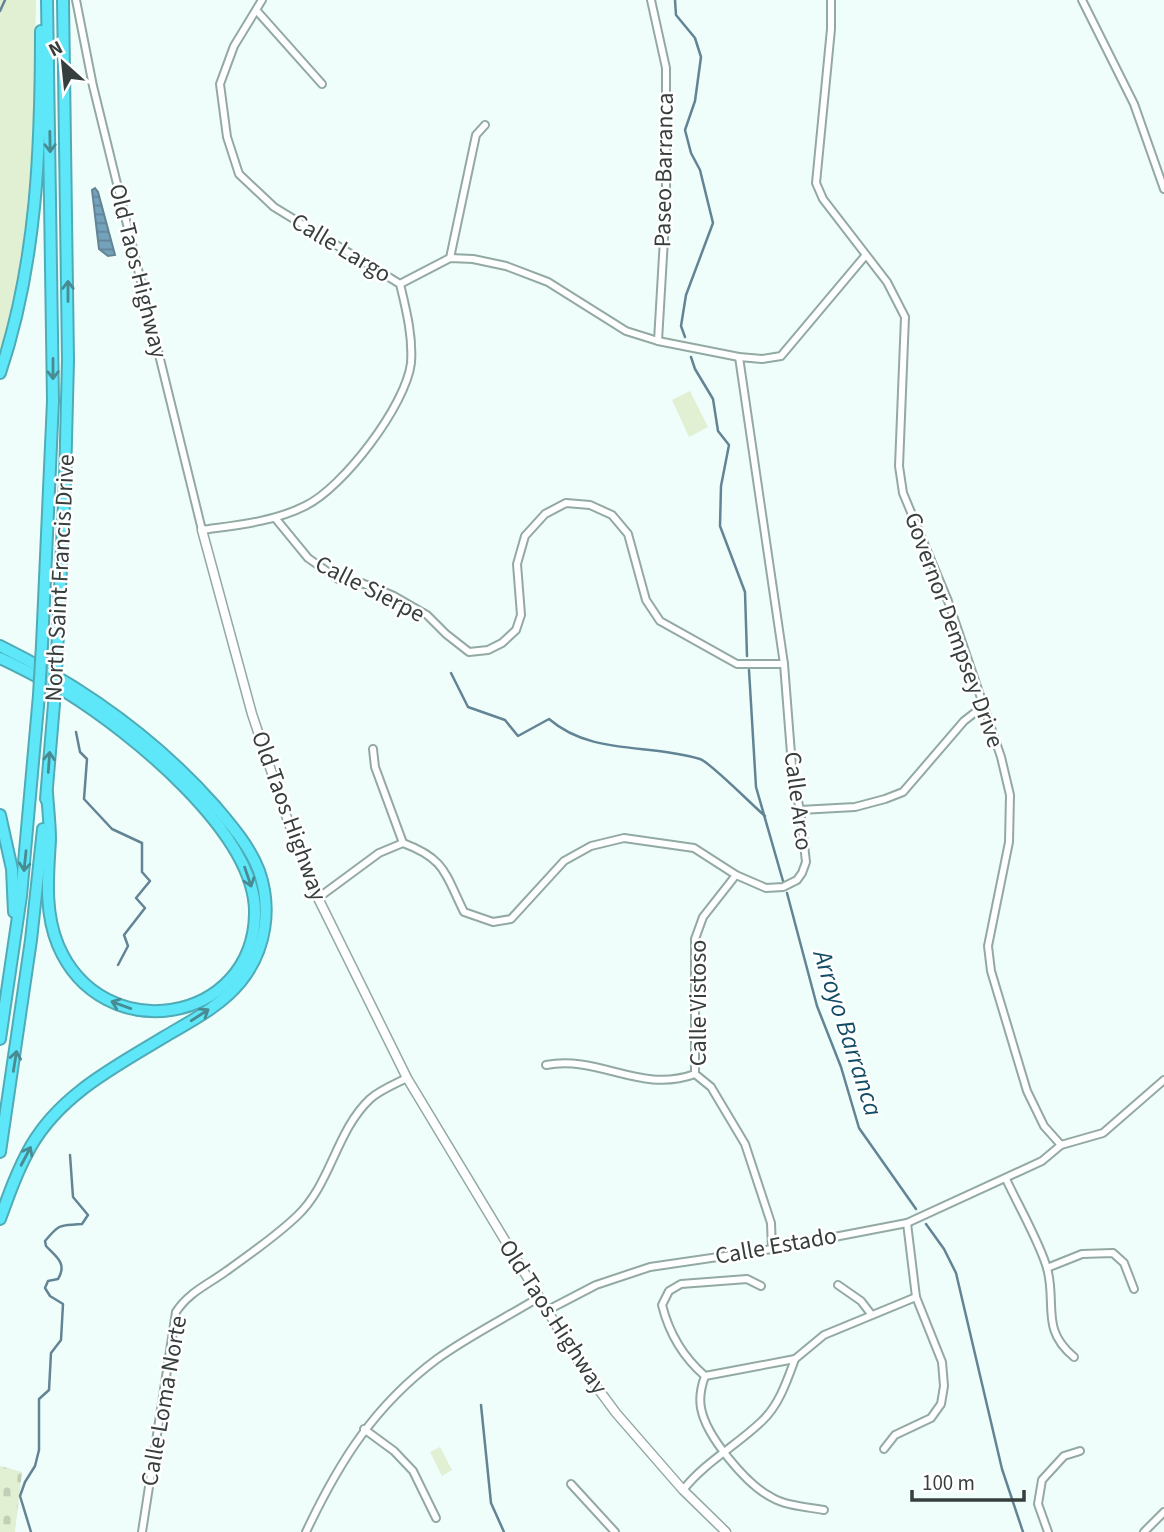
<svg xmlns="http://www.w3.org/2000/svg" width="1164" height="1532" font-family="'Source Sans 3',sans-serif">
<defs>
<pattern id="cemetery-stones" width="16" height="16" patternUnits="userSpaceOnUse" patternTransform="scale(1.75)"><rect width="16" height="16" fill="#e1efd2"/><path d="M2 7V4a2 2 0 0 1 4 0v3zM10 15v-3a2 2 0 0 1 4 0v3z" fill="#c2ceb5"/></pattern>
<pattern id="water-rules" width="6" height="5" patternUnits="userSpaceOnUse" patternTransform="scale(1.75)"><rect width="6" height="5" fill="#75a2bb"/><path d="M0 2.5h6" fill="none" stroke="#618599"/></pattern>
</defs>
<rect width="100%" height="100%" fill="#f0fefb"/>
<!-- grass -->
<g fill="#e1efd2">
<path d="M0,0H36C34,124 33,236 0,357Z"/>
<polygon points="690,391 708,427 689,437 672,400"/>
<polygon points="440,1447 452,1470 442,1476 430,1452"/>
</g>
<!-- cemetery -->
<polygon fill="url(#cemetery-stones)" points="0,1466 22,1472 15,1532 0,1532"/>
<!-- water -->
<polygon fill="url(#water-rules)" stroke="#628495" stroke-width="2" points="95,188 98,192 115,255 108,256 99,249 92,190"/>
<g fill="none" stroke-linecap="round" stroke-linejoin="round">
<!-- stream -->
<g stroke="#628495" stroke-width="2.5">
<polyline points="675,0 676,15 695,38 701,57 695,101 685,130 691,153 700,170 713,223 686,295 681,326 685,337"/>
<polyline points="0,11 5,0"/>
<polyline points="691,357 695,369 713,399 718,431 729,445 721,486 720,526 745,592 747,656"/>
<polyline points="749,670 756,787 783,881"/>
<path d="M451,673L468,707L505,720L518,736L549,719C592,756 649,743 700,759C710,762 753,806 765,816"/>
<polyline points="76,732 80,752 87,759 84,799 112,829 142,843 142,872 150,881 136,898 145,908 124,935 128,946 118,965"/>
<polyline points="787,893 817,1006 841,1067 859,1128 916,1209"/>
<polyline points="926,1224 944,1249 956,1273 1002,1469 1023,1532"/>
<polyline points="481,1405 491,1503 504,1532"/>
<path d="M31,1532L20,1496L25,1482L35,1466L39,1450V1399L49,1390L51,1353L61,1340L63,1304L50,1296L45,1288L48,1281L58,1279C68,1263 55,1256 46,1246L45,1241C61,1222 60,1226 82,1224L88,1215L73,1197L70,1155"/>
</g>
<defs>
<g id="minor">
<path d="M76,0L93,86L202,530C237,525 273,522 305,506C343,488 406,405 411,363C413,336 406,309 400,284L274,207L239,174L227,137L220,84L234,46L262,0"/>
<polyline points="651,0 666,68 666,205 658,341"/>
<polyline points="831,0 831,29 816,183 823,199 887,282 905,317 899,466 903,493 948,601 1001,757 1010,795 1009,842 988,946 991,971 1027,1091 1044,1126 1061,1145 1103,1133 1164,1080"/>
<polyline points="1082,0 1134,104 1164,189"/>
<polyline points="257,11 322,84"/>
<polyline points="450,258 476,135 485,125"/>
<polyline points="400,284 450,258 473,259 506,266 548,282 626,331 658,341 739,357 762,359 781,356 865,256"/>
<polyline points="276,519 308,558 338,579 359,582 394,596 427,615 446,634 469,652 488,650 502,643 516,630 521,615 517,564 525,536 545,514 566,503 590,505 612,515 628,534 646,600 660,621 737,664 784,664"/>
<polyline points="373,749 375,767 403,843"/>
<polyline points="800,810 855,807 885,799 903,792 964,721 982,707"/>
<polyline points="736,875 703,917 695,939 695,1074 711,1087 745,1144 771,1223 772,1249"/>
<path d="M318,898L379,853L403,843C446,859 445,874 464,912L493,922L511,919L564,861L591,846L624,838L694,848L736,875L766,888L783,887L797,880L802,873L806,862L800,810L793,779L784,664L739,357"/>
<path d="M546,1065C600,1055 640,1094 695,1074"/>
<path d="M1006,1179C1018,1205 1039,1241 1047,1268C1057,1304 1040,1329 1074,1357"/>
<polyline points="1047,1268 1082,1254 1113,1253 1124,1263 1134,1289"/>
<polyline points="838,1285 861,1301 871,1314"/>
<path d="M761,1286L747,1279L681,1284L669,1291L662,1305C669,1333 683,1357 705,1376L795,1359L824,1335L916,1297"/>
<polyline points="546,1311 596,1285 650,1267 772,1249 907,1223 1042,1161 1061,1145"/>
<path d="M705,1376C701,1387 699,1397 701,1408C706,1436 746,1484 771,1497C786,1506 807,1507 824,1510"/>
<polyline points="364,1429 394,1451 413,1471 436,1518"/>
<polyline points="884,1449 895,1435 931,1418 941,1404 944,1386 942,1362 916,1297 907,1223"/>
<polyline points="571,1484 615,1532"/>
<path d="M683,1490C705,1462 736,1446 762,1421C779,1405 787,1381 795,1359"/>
<path d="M142,1532L176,1312C188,1293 207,1285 225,1272C249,1255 275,1237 297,1216C331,1184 336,1131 370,1099C380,1090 395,1084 407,1078"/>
<path d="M306,1532C339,1462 374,1406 437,1359C469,1336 505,1318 538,1298"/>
<polyline points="1048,1532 1038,1504 1042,1480 1064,1456 1080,1451"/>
<polyline points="1144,1532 1164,1512"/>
</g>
<polyline id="tertiary" points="202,530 252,714 288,821 318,898 407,1078 579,1363 616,1413 683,1490 726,1532"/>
<g id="motorway">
<path d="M0,373C37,263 41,146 41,31"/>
<polyline points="42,645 53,401 47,0"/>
<path d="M0,646C81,686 155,738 215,806C232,826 250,847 259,871C272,908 266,950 241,981C221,1006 191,1021 164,1037C115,1067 61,1094 31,1146C18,1169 9,1194 0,1219"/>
<polyline points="57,654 65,481 68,360 63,0"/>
<path d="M0,658C22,668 44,680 66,692C129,731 257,833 255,914C253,1024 102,1049 58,945C44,911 48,875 50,840C50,824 48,808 47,793"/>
<polyline points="46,799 54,704"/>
<polyline points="0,815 12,869 14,912"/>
<polyline points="0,1039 21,896 39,695"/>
<polyline points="0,1152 31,940 43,829"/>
</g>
</defs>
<!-- minor casing -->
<use href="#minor" stroke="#92a9a4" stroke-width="10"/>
<!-- tertiary casing -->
<use href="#tertiary" stroke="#92a9a4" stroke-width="11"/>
<!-- motorway casing -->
<use href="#motorway" stroke="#4facb7" stroke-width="14"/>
<!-- minor -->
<use href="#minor" stroke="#fff" stroke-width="6"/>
<!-- tertiary -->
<use href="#tertiary" stroke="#fff" stroke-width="8"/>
<!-- motorway -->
<use href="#motorway" stroke="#5de7f9" stroke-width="10"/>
<defs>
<g id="motorway-bridge">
<polyline points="39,695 42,645"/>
<polyline points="54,704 57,654"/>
</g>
</defs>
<!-- motorway-bridge casing -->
<use href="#motorway-bridge" stroke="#4facb7" stroke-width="14" stroke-linecap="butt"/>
<!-- motorway-bridge -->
<use href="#motorway-bridge" stroke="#5de7f9" stroke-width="10"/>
</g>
<!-- one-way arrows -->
<defs><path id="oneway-shaft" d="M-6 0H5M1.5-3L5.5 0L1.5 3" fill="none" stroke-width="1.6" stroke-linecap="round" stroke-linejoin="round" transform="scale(1.75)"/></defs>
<g stroke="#488b92">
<use href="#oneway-shaft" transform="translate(50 142) rotate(89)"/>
<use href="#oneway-shaft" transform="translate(68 291) rotate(-90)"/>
<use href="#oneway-shaft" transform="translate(53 369) rotate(90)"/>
<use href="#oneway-shaft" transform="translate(49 762) rotate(-86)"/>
<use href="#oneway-shaft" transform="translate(25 861) rotate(96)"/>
<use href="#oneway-shaft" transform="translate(248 877) rotate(71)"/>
<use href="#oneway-shaft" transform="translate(121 1005) rotate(-160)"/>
<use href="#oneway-shaft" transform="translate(200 1015) rotate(-33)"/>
<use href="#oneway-shaft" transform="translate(15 1061) rotate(-81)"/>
<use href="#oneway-shaft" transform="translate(26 1156) rotate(-62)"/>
</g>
<g text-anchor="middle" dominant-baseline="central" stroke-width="5" stroke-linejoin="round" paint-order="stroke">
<!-- street labels -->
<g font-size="24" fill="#363f3d" stroke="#fff">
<text transform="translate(664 170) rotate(-89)">Paseo Barranca</text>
<text transform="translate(341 248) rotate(31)">Calle Largo</text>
<text transform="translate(138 271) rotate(76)">Old Taos Highway</text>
<text transform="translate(60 578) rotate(-87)">North Saint Francis Drive</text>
<text transform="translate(370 589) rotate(27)">Calle Sierpe</text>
<text transform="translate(954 630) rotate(70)">Governor Dempsey Drive</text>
<text transform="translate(798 801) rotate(83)">Calle Arco</text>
<text transform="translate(289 816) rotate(70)">Old Taos Highway</text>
<text transform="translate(698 1003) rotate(-90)">Calle Vistoso</text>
<text transform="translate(776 1246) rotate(-10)">Calle Estado</text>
<text transform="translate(553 1317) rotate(57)">Old Taos Highway</text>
<text transform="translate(164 1401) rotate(-80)">Calle Loma Norte</text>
</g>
<!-- water labels -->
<g font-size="26" font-style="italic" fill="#124c66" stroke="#fff">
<text transform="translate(848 1033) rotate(72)">Arroyo Barranca</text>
</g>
</g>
<!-- north arrow -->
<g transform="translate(63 63) rotate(333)" stroke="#ffffff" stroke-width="5" paint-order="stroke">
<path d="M0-5L12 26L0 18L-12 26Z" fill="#363f3d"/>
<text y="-10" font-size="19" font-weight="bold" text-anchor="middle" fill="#363f3d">N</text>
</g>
<!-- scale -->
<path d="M912 1490v10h112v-10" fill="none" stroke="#363f3d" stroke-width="3.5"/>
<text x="922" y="1490" font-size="21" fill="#363f3d" stroke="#ffffff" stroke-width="5" paint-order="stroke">100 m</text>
</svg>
